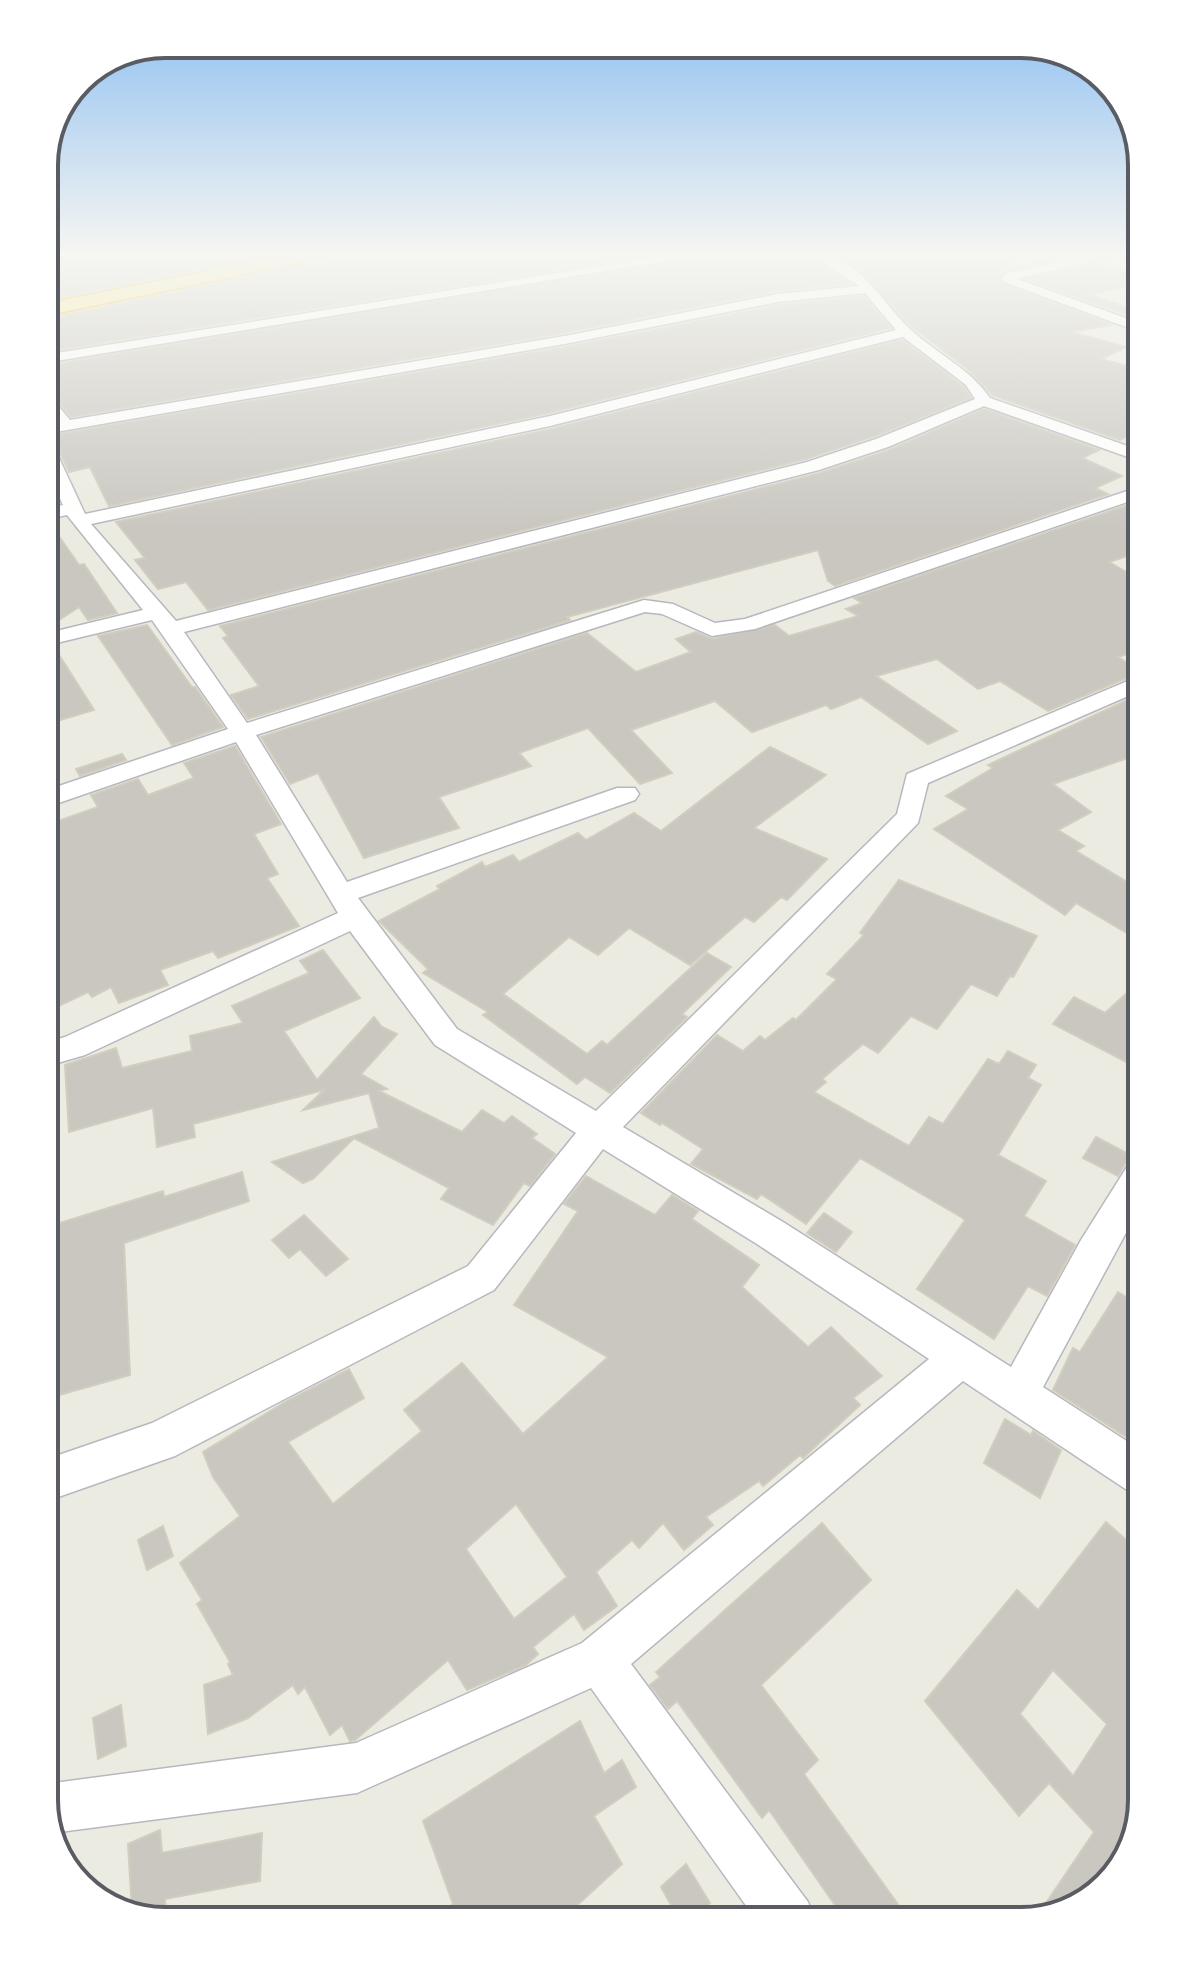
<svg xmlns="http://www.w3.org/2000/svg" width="1186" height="1965" font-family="'Roboto Condensed',sans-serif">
<rect width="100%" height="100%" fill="#ecebe1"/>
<!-- building -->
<g fill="#c9c7c0" stroke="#d1cdbf" stroke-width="2" fill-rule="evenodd">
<polygon points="86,253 278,253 44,301 44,259"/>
<polygon points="334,253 632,253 639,257 44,352 44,319 324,261"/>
<polygon points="718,253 807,253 850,284 777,291 569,332 71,417 52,394 44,391 44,366"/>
<polygon points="831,253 1009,253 1011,268 1050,261 1003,271 999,282 1112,325 1071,332 1126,347 1101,359 1142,370 1142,429 1120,440 992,395 965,367 912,327 857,267"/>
<polygon points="1094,263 1142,278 1142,282 1089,295 1142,312 1142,320 1027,280"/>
<polygon points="864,296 891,328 549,413 109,506 90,467 69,472 55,442 47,436 571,346 778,305"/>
<polygon points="902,340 964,387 971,398 875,436 806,459 208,610 186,582 158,589 135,560 145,558 116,522 551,429"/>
<polygon points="984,409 1099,450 1082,458 1122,476 1095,488 1108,494 835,586 828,581 818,550 567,617 570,620 248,719 231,695 259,686 223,638 228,636 220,626 820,473 889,450"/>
<polygon points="1128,505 1142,513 1142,551 1109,562 1142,581 1142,649 1118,657 1141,672 1048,711 1000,681 978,689 937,659 876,676 957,731 928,744 861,697 831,709 826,705 752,732 715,701 631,730 672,773 640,784 588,728 519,753 531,766 439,797 459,828 364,858 318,773 290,784 261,737 587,633 636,672 691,652 676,639 696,632 712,639 775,625 789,636 858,616 846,609 862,603 854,598"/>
<polygon points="49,522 79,565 84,564 117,613 88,620 79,607 44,630 44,523"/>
<polygon points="147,625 192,687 195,687 223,727 172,745 98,636"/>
<polygon points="54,647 94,710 44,725 44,649"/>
<polygon points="1142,693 1142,753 1053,784 1091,812 1058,830 1084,846 1076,851 1142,891 1142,942 1076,903 1065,915 934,829 968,809 946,796 993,768 988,765"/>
<polygon points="235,746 281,824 254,834 278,874 267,878 299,926 218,958 213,951 160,970 168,985 119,1003 111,987 92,997 88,992 44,1013 44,826 98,807 91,795 138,779 148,795 194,778 184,763"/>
<polygon points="770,747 826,775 754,828 827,859 787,900 781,897 754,922 745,917 690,965 629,928 598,955 569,937 503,994 587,1054 602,1041 607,1045 707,953 731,967 682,1014 687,1017 610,1093 585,1077 577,1084 483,1015 488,1012 423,973 428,969 379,921 440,889 437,886 482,862 485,867 513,855 519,862 578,833 586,840 634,813 661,831"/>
<polygon points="122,754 126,760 80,776 76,769"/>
<polygon points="899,880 1037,936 1013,977 1010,976 997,996 971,984 937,1029 911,1016 878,1053 863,1044 822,1079 826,1082 814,1092 909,1146 929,1117 943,1124 988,1059 999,1064 1008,1051 1036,1065 1028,1078 1041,1085 998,1155 1046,1181 1024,1216 1075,1245 1047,1296 1028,1286 994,1339 917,1289 965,1220 961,1217 860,1158 806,1224 761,1194 757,1199 691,1164 703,1149 662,1123 660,1125 641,1113 717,1035 743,1051 760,1036 765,1040 793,1018 796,1020 837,979 827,974 864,935 860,933"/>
<polygon points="323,950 360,998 284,1031 317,1080 374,1017 382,1027 397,1034 361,1074 387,1089 379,1091 462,1132 482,1110 504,1123 512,1116 537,1134 532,1138 555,1154 530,1186 524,1183 493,1225 441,1199 449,1188 354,1138 313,1179 303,1183 272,1162 379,1128 369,1093 303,1110 324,1090 193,1124 195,1137 157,1147 153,1108 69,1132 65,1065 116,1048 122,1068 192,1051 190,1036 243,1023 232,1006 309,973 300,961"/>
<polygon points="1142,979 1142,1070 1053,1024 1074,997 1105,1013"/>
<polygon points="1096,1137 1130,1155 1118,1176 1083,1158"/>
<polygon points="242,1172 249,1201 124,1243 130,1375 56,1396 55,1294 50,1226 163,1191 164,1197"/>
<path d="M586,1176L655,1215L672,1195L698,1211L692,1219L759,1265L742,1287L808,1347L831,1327L882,1376L853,1398L860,1405L803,1458L800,1455L763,1486L759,1481L706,1517L713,1525L684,1550L663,1523L639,1548L632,1540L596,1572L617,1606L584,1630L574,1614L533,1647L538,1654L526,1665L467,1690L448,1660L355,1740L350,1741L342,1725L330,1735L305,1687L298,1694L293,1685L248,1718L208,1734L204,1685L233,1675L228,1664L230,1662L197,1604L202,1600L180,1563L240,1516L213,1477L203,1452L285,1402L349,1369L364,1398L288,1442L333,1504L422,1431L404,1410L462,1363L523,1434L608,1357L514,1305L578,1211L564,1204ZM516,1504L567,1577L514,1619L466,1549Z"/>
<polygon points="824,1213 852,1232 836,1252 807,1233"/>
<polygon points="304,1215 348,1259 326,1276 300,1249 289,1258 272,1240"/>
<polygon points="1118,1292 1142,1307 1142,1447 1053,1390 1073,1348 1080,1352"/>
<polygon points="1005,1419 1031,1435 1033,1431 1061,1450 1040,1498 984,1463"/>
<path d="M1106,1522L1142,1554V1800L1122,1867L1074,1909L1036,1918L1094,1832L1049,1783L1019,1816L925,1701L1017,1590L1038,1610ZM1053,1670L1107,1724L1073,1776L1020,1714Z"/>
<polygon points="822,1523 871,1580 761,1685 818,1760 804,1774 910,1921 846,1921 769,1810 762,1818 677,1701 668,1709 650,1685 660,1677 656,1672"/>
<polygon points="163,1526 173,1556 147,1570 138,1540"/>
<polygon points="121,1705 126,1746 98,1759 93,1718"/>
<polygon points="580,1721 604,1773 622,1760 636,1787 594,1816 622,1864 560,1921 434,1921 453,1904 423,1821"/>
<polygon points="160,1830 162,1853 262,1833 260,1881 165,1899 167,1921 132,1912 128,1844"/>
<polygon points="686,1864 710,1903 691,1921 680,1921 661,1887"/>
</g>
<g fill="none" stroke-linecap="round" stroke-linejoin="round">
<defs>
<g id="street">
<polygon points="683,253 715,253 44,363 44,355"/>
<path d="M810,253C858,253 880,301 910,329C937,354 969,368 990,398L1142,451V462L984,406L888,447L819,470L184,632L247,723L644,600L673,604L715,623L745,619L1142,486V497L755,629L712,636L662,614L645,612L256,735L347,882L617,788H635L639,794L635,800L358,898L457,1029L596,1111L897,814L907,774L1142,675V690L928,783L918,823L623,1127L783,1222L1011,1367L1081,1240L1130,1162L1142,1157V1203L1043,1387L1142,1451V1496L1127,1490L963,1381L631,1664L808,1902L816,1921H757L591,1688L357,1793L52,1833L44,1800L46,1784L356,1743L582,1643L929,1359L757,1244L603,1149L494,1290L175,1456L44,1502V1460L152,1423L468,1266L576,1133L435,1045L350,931L85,1055L44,1067V1043L65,1037L338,913L236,742L44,808V791L228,729L152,620L44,646V634L143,610L67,515L44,520V509L63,505L44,463V438L52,443L85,514L550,416L896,330L865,293L778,302L570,343L44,434V424L55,422L44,409V394L50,396L70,420L570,335L778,294L859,286ZM903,337L966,385L975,399L876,439L807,462L176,621L91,524L550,426Z"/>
<polygon points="1098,253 1123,253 1017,279 1142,324 1142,333 1002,281 1004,274"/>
</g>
<polygon id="highway" points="295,253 331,253 323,258 44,316 44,304"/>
</defs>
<!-- street casing -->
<use href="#street" stroke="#b6b8be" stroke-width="3"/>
<!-- highway casing -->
<use href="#highway" stroke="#ebb402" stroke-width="3"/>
<!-- street -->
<use href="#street" fill="#fff" fill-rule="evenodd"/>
<!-- highway -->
<use href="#highway" fill="#fce788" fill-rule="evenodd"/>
</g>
<!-- sky -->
<linearGradient id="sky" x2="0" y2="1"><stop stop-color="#8bbef1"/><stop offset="0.48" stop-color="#f6f6f2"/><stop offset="1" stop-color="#f6f6f2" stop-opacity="0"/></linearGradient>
<rect width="1186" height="529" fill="url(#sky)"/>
<!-- crop -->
<path d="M0 0H1186V1965H0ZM165 58H1021A107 107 0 0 1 1128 165V1800A107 107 0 0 1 1021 1907H165A107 107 0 0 1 58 1800V165A107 107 0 0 1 165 58Z" fill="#fff" fill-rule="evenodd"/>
<path fill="none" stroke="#595c62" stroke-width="4" d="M165 58H1021A107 107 0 0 1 1128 165V1800A107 107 0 0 1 1021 1907H165A107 107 0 0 1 58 1800V165A107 107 0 0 1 165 58Z"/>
</svg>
